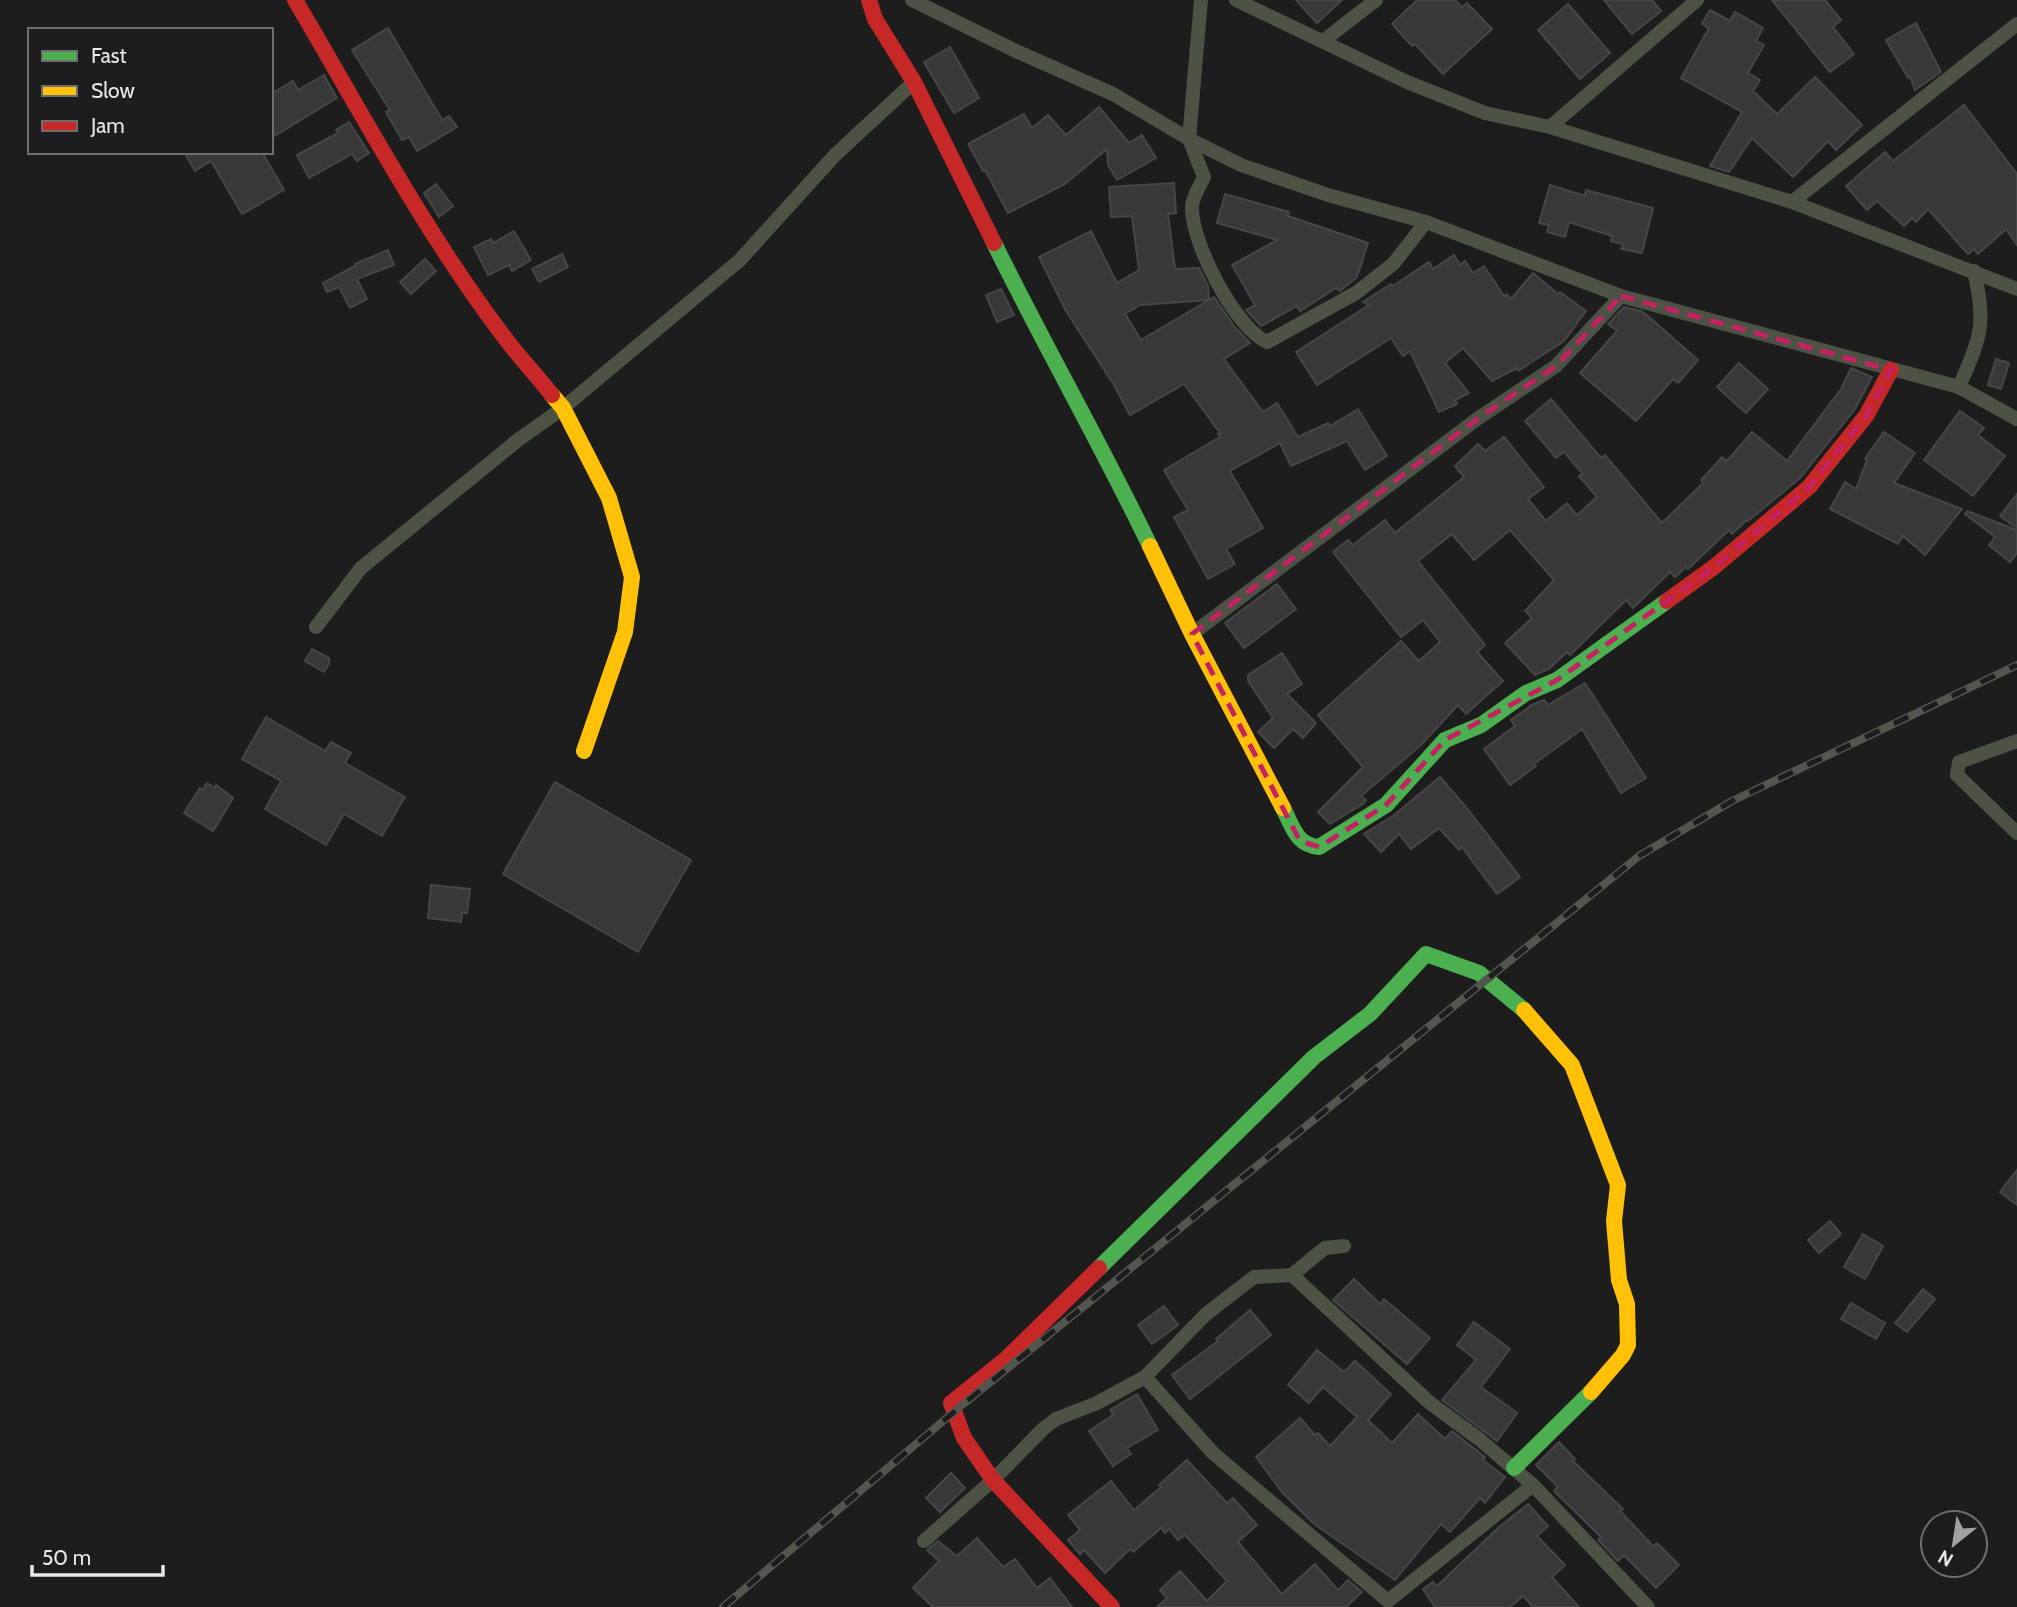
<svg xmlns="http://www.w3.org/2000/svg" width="2017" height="1607" font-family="Cabin,sans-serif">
<rect width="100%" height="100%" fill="#1d1d1d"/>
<!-- building -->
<g fill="#383838" stroke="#464647" stroke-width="2">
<polygon points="1296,0 1342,0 1317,23"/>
<polygon points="1417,0 1455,0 1462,7 1467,3 1492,29 1443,74 1415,44 1412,46 1392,24"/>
<polygon points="1604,0 1652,0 1661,11 1632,34"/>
<polygon points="1772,0 1825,0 1841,20 1833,27 1854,54 1830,72"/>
<polygon points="1568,4 1610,53 1580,79 1538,30"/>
<polygon points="1710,10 1730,21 1735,12 1763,28 1756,41 1764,45 1748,73 1760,80 1753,91 1777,114 1815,77 1862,125 1836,150 1828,141 1793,177 1752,138 1729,172 1710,166 1742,112 1681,78 1709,28 1702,24"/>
<polygon points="1916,23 1941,72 1915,90 1910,76 1908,78 1886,40"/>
<polygon points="388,28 442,120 449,116 457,127 417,151 409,137 402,140 386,112 390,110 352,50"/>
<polygon points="950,47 979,98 954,113 924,62"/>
<polygon points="324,75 337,98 271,138 271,94 293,81 298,90"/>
<polygon points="1964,105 2017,174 2017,245 2006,229 1978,254 1974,249 1968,254 1928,209 1916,222 1912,218 1904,226 1877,201 1867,210 1846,186 1885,152 1893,161"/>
<polygon points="1099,107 1129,143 1142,135 1156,158 1117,180 1108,165 1107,149 1065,184 1008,213 985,170 983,171 968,144 1024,114 1032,128 1048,115 1066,135"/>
<polygon points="349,122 369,153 357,161 352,154 309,178 297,155 338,133 336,130"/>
<polygon points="184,152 262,152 284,190 242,214 211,161 195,171"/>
<polygon points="1174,183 1176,213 1168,214 1175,269 1199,268 1208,286 1209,300 1140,305 1125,314 1141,340 1214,297 1234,326 1250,343 1224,359 1263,412 1277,403 1298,437 1328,423 1330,426 1358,409 1387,456 1365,470 1347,441 1291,466 1280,443 1230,471 1263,528 1226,549 1235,564 1208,579 1174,517 1188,510 1164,470 1220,437 1218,434 1220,433 1184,384 1130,415 1114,385 1066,311 1039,257 1091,231 1117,283 1139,270 1132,216 1111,217 1109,187"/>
<polygon points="436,184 453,206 439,217 424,193"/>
<polygon points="1550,185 1585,196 1586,190 1653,208 1642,253 1621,249 1623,244 1611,241 1612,236 1569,222 1565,237 1547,232 1549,225 1539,223"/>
<polygon points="1225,194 1289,212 1288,216 1368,243 1357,277 1340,291 1336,288 1300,311 1297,306 1261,326 1246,310 1255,305 1232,265 1277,240 1217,223"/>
<polygon points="514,231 531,260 512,271 509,265 488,275 474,247 491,239 493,243"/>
<polygon points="388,250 394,265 357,279 367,299 350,308 339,287 327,292 323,283 355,266 355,264"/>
<polygon points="562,254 568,267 539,282 532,269"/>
<polygon points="1454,255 1460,265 1465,261 1473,273 1484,266 1504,296 1507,294 1511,299 1533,273 1558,294 1560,292 1586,311 1564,341 1518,371 1517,368 1492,381 1463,348 1445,363 1469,393 1455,400 1457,404 1439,412 1410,351 1403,356 1391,338 1317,385 1296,352 1369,305 1363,302 1391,284 1393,286 1429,262 1433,269"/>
<polygon points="425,259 436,271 411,294 400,282"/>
<polygon points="1001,289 1014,315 997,322 986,295"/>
<polygon points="1624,307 1641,311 1648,316 1698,360 1678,383 1673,379 1636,421 1580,373 1617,331 1608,324"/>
<polygon points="1996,359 2009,363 2001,389 1988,385"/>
<polygon points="1739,363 1768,389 1746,413 1717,387"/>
<polygon points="1851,368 1872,377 1855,409 1800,478 1748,521 1747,520 1732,534 1729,530 1688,569 1686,567 1675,577 1670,572 1633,608 1626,600 1570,655 1567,652 1549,669 1535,675 1505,643 1532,618 1525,611 1554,580 1510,530 1474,560 1452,534 1418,561 1485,645 1477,652 1503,681 1466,714 1458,705 1421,745 1361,796 1366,800 1364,803 1330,824 1318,812 1363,767 1318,715 1401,641 1419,661 1440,642 1423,620 1401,637 1333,552 1348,540 1353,545 1385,520 1395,533 1464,477 1455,466 1478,444 1485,451 1504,437 1544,487 1528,499 1546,521 1567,503 1577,515 1597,497 1579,476 1583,474 1564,452 1556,458 1525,421 1551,399 1601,458 1605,455 1662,523 1703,483 1701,480 1722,457 1727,461 1752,432 1787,461 1841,389"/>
<polygon points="1960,411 1984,428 1978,435 2005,456 1973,496 1924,460"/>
<polygon points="1884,432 1915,453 1894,483 1962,509 1925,555 1903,536 1898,544 1830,509 1845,482 1856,489 1867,460 1865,459"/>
<polygon points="2017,494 2017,528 2000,516"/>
<polygon points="1967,511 2017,530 2017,553 2010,562 1989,545 1995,537 1965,514"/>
<polygon points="1277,584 1296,609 1244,648 1225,623"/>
<polygon points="312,649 329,658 329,664 324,672 305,661"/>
<polygon points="1282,653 1302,684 1287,694 1316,723 1303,738 1293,729 1274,748 1258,732 1273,718 1248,681 1248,675"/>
<polygon points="1585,683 1646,778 1621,793 1582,729 1534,764 1536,766 1510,785 1484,749 1515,726 1511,720 1532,705 1544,700 1548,705"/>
<polygon points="266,717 325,751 331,742 351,753 345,763 405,797 382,836 344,814 326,845 265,809 281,781 242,759"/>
<polygon points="1440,777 1465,806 1520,877 1497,894 1462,847 1459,850 1439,828 1411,849 1399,834 1381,852 1364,834 1393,816"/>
<polygon points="555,782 691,860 638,952 503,874"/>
<polygon points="207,783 215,788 216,785 233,798 213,831 184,813 200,788 203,790"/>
<polygon points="431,885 470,889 467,913 462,913 461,922 428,918"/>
<polygon points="2017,1170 2017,1205 2000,1192"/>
<polygon points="1830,1221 1841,1234 1819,1253 1808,1240"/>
<polygon points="1863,1234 1883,1246 1865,1279 1844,1267"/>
<polygon points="1354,1279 1380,1304 1384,1299 1430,1338 1407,1364 1333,1300"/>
<polygon points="1923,1289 1935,1299 1907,1332 1895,1323"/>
<polygon points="1851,1303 1885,1323 1876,1339 1841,1319"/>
<polygon points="1164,1306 1178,1325 1152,1344 1138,1325"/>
<polygon points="1250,1310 1271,1335 1190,1399 1172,1375 1218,1341 1216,1339"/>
<polygon points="1474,1322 1510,1349 1481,1387 1517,1413 1497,1441 1442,1400 1476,1360 1457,1345"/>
<polygon points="1317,1350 1344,1372 1355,1361 1391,1394 1368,1420 1392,1443 1418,1414 1445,1439 1452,1431 1485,1457 1483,1460 1505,1477 1485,1503 1480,1498 1450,1532 1441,1524 1395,1580 1314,1524 1282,1492 1256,1457 1300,1418 1315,1435 1318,1433 1330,1446 1357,1417 1323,1387 1309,1403 1288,1385"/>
<polygon points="1137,1394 1158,1430 1127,1448 1131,1454 1113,1466 1089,1431 1113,1415 1110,1410"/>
<polygon points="1559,1442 1575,1459 1573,1461 1623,1509 1620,1511 1653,1546 1657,1543 1679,1565 1656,1588 1624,1555 1618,1561 1598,1540 1601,1537 1554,1491 1558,1487 1536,1465"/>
<polygon points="1187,1460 1227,1503 1233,1498 1257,1525 1238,1542 1282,1594 1315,1564 1338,1590 1348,1580 1362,1592 1346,1607 1157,1607 1167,1598 1160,1590 1180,1571 1207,1601 1227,1581 1185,1535 1178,1540 1169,1529 1165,1533 1161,1528 1133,1552 1130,1549 1105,1573 1084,1550 1080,1554 1068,1540 1080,1530 1068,1515 1111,1481 1134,1510 1161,1487 1159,1485"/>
<polygon points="951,1473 965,1488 940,1512 926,1498"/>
<polygon points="1528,1504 1548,1526 1537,1536 1565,1565 1552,1577 1579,1607 1533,1607 1523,1596 1510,1607 1435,1607 1423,1589 1433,1582 1437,1586 1498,1528"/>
<polygon points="977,1538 1003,1567 1015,1559 1037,1588 1050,1578 1072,1607 933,1607 913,1588 939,1561 927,1550 938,1541 957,1556"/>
</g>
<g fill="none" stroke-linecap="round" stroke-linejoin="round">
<!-- street -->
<g stroke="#4d5344" stroke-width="14">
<polyline points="912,0 1018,52 1113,94 1189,139 1241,165 1328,195 1426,222 1621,296 1959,387 2017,419"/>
<path d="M1201,0L1189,139L1204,177C1200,185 1192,198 1192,207C1191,242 1235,328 1267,342L1356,293L1393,264L1426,222"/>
<polyline points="1236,0 1407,82 1485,113 1550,127 1792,202 2017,289"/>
<polyline points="1323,41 1376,0"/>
<polyline points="1550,127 1697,0"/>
<polyline points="1792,202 2017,24"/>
<path d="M1959,387C1980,338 1987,325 1974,271"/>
<polyline points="316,627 361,568 518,440 563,408 740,260 835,155 914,82"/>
<polyline points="1192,634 1477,419 1556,366 1621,296"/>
<polyline points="2017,741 1959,762 1957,775 2017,833"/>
<polyline points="1292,1275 1325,1248 1344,1246"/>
<polyline points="1145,1377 1205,1315 1254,1277 1292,1275 1430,1403 1479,1439 1533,1485 1648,1607"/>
<polyline points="924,1541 993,1480 1043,1429 1056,1419 1097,1403 1145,1377 1213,1453 1388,1601 1533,1485"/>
</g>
<!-- fast -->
<g stroke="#4caf50" stroke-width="16">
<path d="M994,243C1044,345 1101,444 1150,546"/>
<path d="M1283,808C1293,827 1296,845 1319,847L1386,805L1445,740L1481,725L1526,693L1557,680L1667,601"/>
<polyline points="1099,1268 1314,1057 1370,1014 1426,954 1479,973 1524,1010"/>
<polyline points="1514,1468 1591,1392"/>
</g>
<!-- slow -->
<g stroke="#ffc107" stroke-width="16">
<polyline points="552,395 563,408 609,498 632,577 625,632 584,751"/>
<polyline points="1150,546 1192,634 1283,808"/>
<polyline points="1524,1010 1572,1065 1618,1185 1614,1221 1619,1280 1627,1304 1628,1345 1623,1355 1591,1392"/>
</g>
<!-- jam -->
<g stroke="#c62828" stroke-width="16">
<path d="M295,0C363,115 426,235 508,342C522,360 538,377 552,395"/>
<polyline points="869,0 875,19 914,82 994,243"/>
<polyline points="1667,601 1714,567 1809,487 1866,416 1891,370"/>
<polyline points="1099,1268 1006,1359 951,1403 964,1438 993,1480 1112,1607"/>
</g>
<defs>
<polyline id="rail" points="723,1607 961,1406 1639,856 1732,801 2017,665"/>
</defs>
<!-- rail casing -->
<use href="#rail" stroke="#53554f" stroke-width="8"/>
<!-- rail -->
<use href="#rail" stroke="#1d1c1e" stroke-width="5" stroke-dasharray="16" stroke-linecap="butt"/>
</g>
<!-- marked area -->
<path fill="none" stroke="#c42262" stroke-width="5" stroke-dasharray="14 9" stroke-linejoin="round" d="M1621,296L1891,370L1866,416L1809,487L1714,567L1557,680L1445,740L1386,805L1319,847L1300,841L1192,634L1477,419L1556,366Z"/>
<!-- legend -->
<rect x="28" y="28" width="245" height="126" fill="#1d1c1e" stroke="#6e6d6f" stroke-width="2"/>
<rect x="42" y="51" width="35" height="10" fill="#4caf50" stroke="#6e6d6f" stroke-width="2"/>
<text x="91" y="63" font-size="21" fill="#e8e7e9">Fast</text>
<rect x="42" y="86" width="35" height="10" fill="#ffc107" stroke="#6e6d6f" stroke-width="2"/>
<text x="91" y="98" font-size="21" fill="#e8e7e9">Slow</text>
<rect x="42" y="121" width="35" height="10" fill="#c62828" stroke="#6e6d6f" stroke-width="2"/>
<text x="91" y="133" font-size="21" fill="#e8e7e9">Jam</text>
<!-- north arrow -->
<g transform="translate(1954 1544) rotate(210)"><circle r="33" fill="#1d1c1e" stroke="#6e6d6f" stroke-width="2"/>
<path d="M0-5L12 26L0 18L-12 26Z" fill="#a1a0a2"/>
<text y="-10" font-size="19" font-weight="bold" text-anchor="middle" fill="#e8e7e9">N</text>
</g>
<!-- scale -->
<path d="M32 1565v10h131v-10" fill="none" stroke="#e8e7e9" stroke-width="3.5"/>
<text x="42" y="1565" font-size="21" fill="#e8e7e9" stroke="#1d1c1e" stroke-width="5" paint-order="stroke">50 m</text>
</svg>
